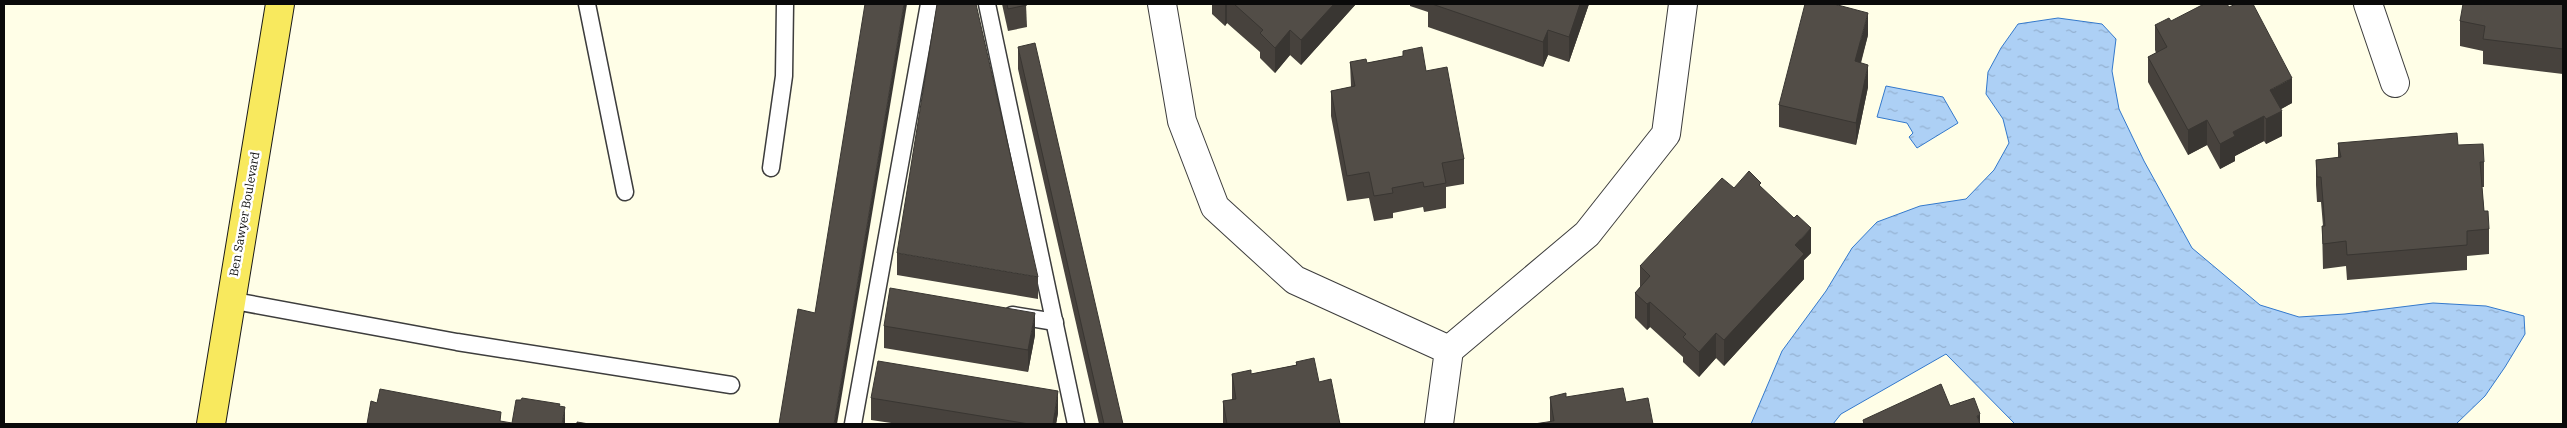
<svg xmlns="http://www.w3.org/2000/svg" width="2567" height="428" font-family="'IBM Plex Serif',serif">
<defs>
<pattern id="water-ripples" width="26" height="14" patternUnits="userSpaceOnUse" patternTransform="scale(1.25)"><rect width="26" height="14" fill="#add0f5"/><path d="M2 4q2-2 4 0t4 0M15 11q2-2 4 0t4 0" fill="none" stroke="#94b1d1"/></pattern>
</defs>
<rect width="100%" height="100%" fill="#fffee7"/>
<!-- water -->
<g fill="url(#water-ripples)" stroke="#3479cc">
<polygon points="2058,18 2102,24 2116,39 2112,71 2119,109 2144,161 2192,248 2260,305 2299,317 2345,314 2433,303 2486,306 2524,316 2525,334 2505,367 2485,396 2456,424 2015,424 1946,354 1841,414 1833,424 1751,424 1782,351 1826,291 1852,248 1877,222 1920,206 1966,199 1994,170 2009,143 2003,119 1986,94 1988,72 2001,48 2018,24"/>
<polygon points="1886,86 1943,97 1958,123 1917,148 1909,137 1913,133 1907,123 1877,117"/>
</g>
<g fill="none" stroke-linecap="round" stroke-linejoin="round">
<defs>
<g id="lane">
<polyline points="587,4 625,192"/>
<polyline points="987,4 1076,424"/>
<polyline points="771,168 784,76 785,4"/>
<polyline points="229,300 457,342 731,385"/>
<polyline points="1012,315 1055,322"/>
<polyline points="853,424 929,4"/>
</g>
<g id="street">
<polyline points="1162,4 1182,121 1215,207 1295,280 1449,350 1439,424"/>
<polyline points="2368,4 2395,83"/>
<polyline points="1449,350 1587,234 1666,134 1683,4"/>
</g>
<polyline id="primary" points="211,424 280,4"/>
</defs>
<!-- lane casing -->
<use href="#lane" stroke="#3d3d3d" stroke-width="19"/>
<!-- street casing -->
<use href="#street" stroke="#3d3d3d" stroke-width="30"/>
<!-- primary casing -->
<use href="#primary" stroke="#1b1b1b" stroke-width="30"/>
<!-- lane -->
<use href="#lane" stroke="#fff" stroke-width="16"/>
<!-- street -->
<use href="#street" stroke="#fff" stroke-width="28"/>
<!-- primary -->
<use href="#primary" stroke="#f8e95e" stroke-width="28"/>
</g>
<!-- wall -->
<g fill="#47423d">
<polygon points="1002,4 1026,4 1027,27 1008,31"/>
<polygon points="1212,4 1356,4 1301,65 1290,55 1275,73 1260,58 1260,52 1227,23 1225,26 1212,14"/>
<polygon points="1410,4 1589,4 1569,62 1548,55 1543,67 1428,27 1428,12 1410,6"/>
<polygon points="2467,4 2563,4 2563,74 2483,64 2483,51 2460,46 2460,21"/>
<polygon points="2171,21 2292,103 2281,109 2282,136 2266,144 2264,141 2235,156 2235,161 2220,169 2207,145 2188,155 2148,82 2148,57 2156,53 2155,50 2155,25"/>
<polygon points="1868,35 1861,63 1868,87 1856,145 1779,127 1779,105"/>
<polygon points="1018,47 1123,424 1099,424 1018,69"/>
<polygon points="1403,51 1426,71 1464,159 1464,184 1446,187 1446,208 1424,212 1423,207 1393,213 1393,218 1374,221 1369,198 1347,201 1331,116 1331,91 1351,87 1350,62 1367,63 1403,56"/>
<polygon points="2338,143 2458,145 2484,162 2484,187 2482,187 2484,211 2489,229 2489,254 2467,256 2467,270 2347,280 2346,266 2323,269 2322,226 2323,226 2321,202 2317,202 2316,185 2316,160 2338,158"/>
<polygon points="2563,146 2563,174 2562,173 2562,148"/>
<polygon points="1761,187 1811,253 1804,260 1804,279 1724,366 1716,358 1699,377 1683,362 1683,357 1650,327 1647,330 1635,318 1635,293 1640,287 1640,266 1734,188"/>
<polygon points="897,253 1038,277 1038,299 897,275"/>
<polygon points="884,326 1035,335 1028,372 884,348"/>
<polygon points="1296,362 1319,382 1340,424 1223,424 1223,401 1232,400 1232,374 1251,374 1296,365"/>
<polygon points="1550,397 1626,402 1550,422"/>
<polygon points="871,398 1058,413 1056,424 898,424 871,420"/>
</g>
<!-- shaded-wall -->
<g fill="#393632">
<polygon points="904,4 907,4 837,424 834,424"/>
<polygon points="1225,4 1227,4 1227,23 1225,26"/>
<polygon points="1334,4 1356,4 1301,65 1301,40"/>
<polygon points="1580,4 1589,4 1569,62 1569,37"/>
<polygon points="1868,13 1868,35 1855,83 1855,61"/>
<polygon points="1290,30 1290,55 1275,73 1275,48"/>
<polygon points="1548,30 1548,55 1543,67 1543,42"/>
<polygon points="1868,65 1868,87 1856,145 1856,123"/>
<polygon points="2292,78 2292,103 2270,115 2270,90"/>
<polygon points="2282,111 2282,136 2266,144 2266,119"/>
<polygon points="2264,116 2264,141 2235,156 2235,161 2220,169 2220,144 2233,132"/>
<polygon points="2207,120 2207,145 2188,155 2188,130"/>
<polygon points="1811,228 1811,253 1804,260 1804,279 1724,366 1724,340 1795,245"/>
<polygon points="1650,302 1650,327 1647,330 1647,304"/>
<polygon points="1035,313 1035,335 1028,372 1028,350"/>
<polygon points="1716,333 1716,358 1699,377 1699,352"/>
<polygon points="1058,391 1058,413 1056,424 1053,424"/>
<polygon points="565,407 565,424 562,424"/>
<polygon points="1980,414 1980,424 1977,416"/>
</g>
<!-- building -->
<g fill="#524d47" stroke="#393632">
<polygon points="865,4 904,4 834,424 779,424 798,309 815,313"/>
<polygon points="937,4 976,4 1038,277 897,253"/>
<polygon points="1007,4 1026,4 1027,5 1008,9"/>
<polygon points="1234,4 1334,4 1301,40 1290,30 1275,48 1260,33 1263,30"/>
<polygon points="1432,4 1580,4 1569,37 1548,30 1543,42"/>
<polygon points="1805,4 1834,4 1868,13 1855,61 1868,65 1856,123 1779,105"/>
<polygon points="2204,4 2227,4 2229,7 2236,4 2253,4 2292,78 2270,90 2282,111 2266,119 2264,116 2233,132 2235,136 2220,144 2207,120 2188,130 2148,57 2167,47 2155,25 2169,18 2171,21"/>
<polygon points="2463,4 2563,4 2563,49 2483,39 2485,26 2460,21"/>
<polygon points="1035,43 1123,424 1104,424 1018,47"/>
<polygon points="1422,47 1426,71 1447,67 1464,159 1442,163 1446,183 1424,187 1423,182 1392,188 1393,193 1374,196 1369,172 1347,176 1331,91 1355,86 1350,62 1366,59 1367,63 1403,56 1403,51"/>
<polygon points="2457,133 2458,145 2483,144 2484,162 2480,162 2484,211 2488,211 2489,229 2467,231 2467,245 2347,255 2346,241 2323,244 2322,226 2325,226 2321,177 2317,177 2316,160 2341,157 2338,143"/>
<polygon points="1749,171 1761,183 1759,185 1794,218 1797,215 1811,228 1795,245 1804,254 1724,340 1716,333 1699,352 1683,337 1686,334 1650,302 1647,304 1635,293 1650,276 1640,266 1722,178 1734,188"/>
<polygon points="890,288 1035,313 1028,350 884,326"/>
<polygon points="1314,358 1319,382 1331,379 1340,424 1227,424 1223,401 1236,399 1232,374 1251,370 1251,374 1297,365 1296,362"/>
<polygon points="878,361 1058,391 1053,424 1029,424 871,398"/>
<polygon points="1941,384 1950,406 1974,398 1980,414 1977,416 1980,424 1864,424 1863,420"/>
<polygon points="1623,388 1626,402 1648,398 1653,424 1534,424 1554,421 1550,397 1566,393 1566,397"/>
<polygon points="380,389 501,412 500,421 512,423 516,400 521,400 522,398 560,404 559,406 565,407 562,424 367,424 371,401 377,403"/>
<polygon points="577,422 589,424 577,424"/>
</g>
<g text-anchor="middle" dominant-baseline="central" stroke-width="5" stroke-linejoin="round" paint-order="stroke">
<!-- street labels -->
<g font-size="12" fill="#0a0a0a" stroke="#fff">
<text transform="translate(244 214) rotate(-80)">Ben Sawyer Boulevard</text>
</g>
</g>
<!-- border -->
<rect width="2567" height="428" fill="none" stroke="#0a0a0a" stroke-width="10"/>
</svg>
